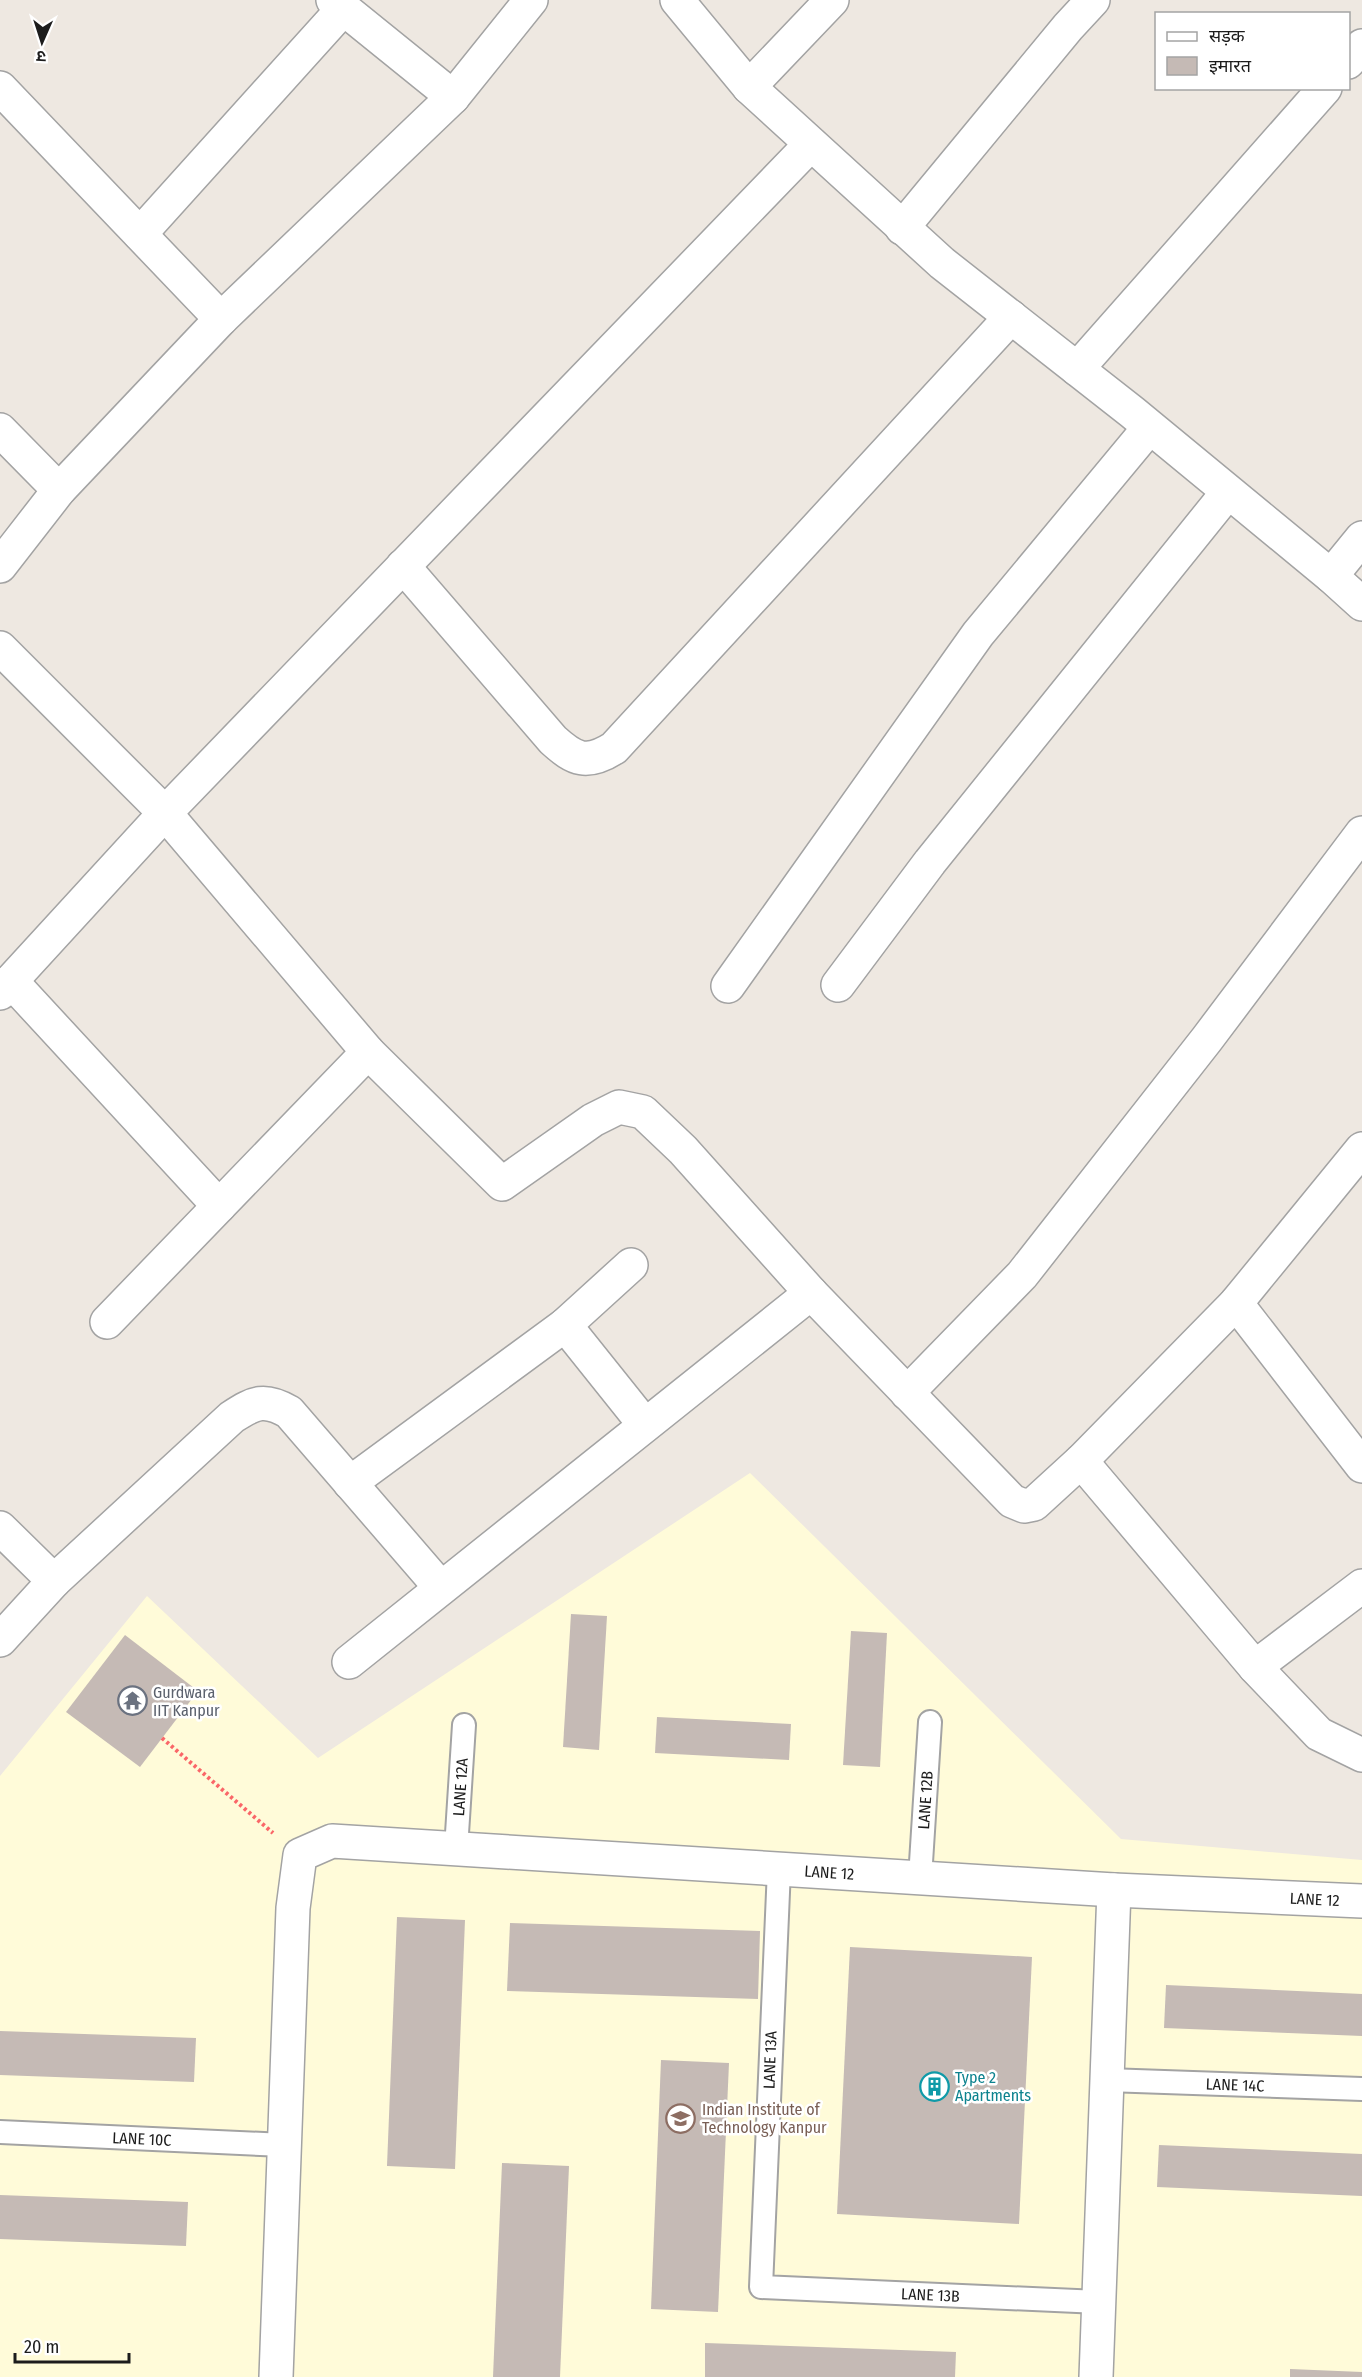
<svg xmlns="http://www.w3.org/2000/svg" width="1362" height="2377" font-family="'Fira Sans Condensed','Noto Sans Devanagari',sans-serif">
<rect width="100%" height="100%" fill="#eee8e1"/>
<!-- education -->
<polygon fill="#fffbd9" points="750,1473 1121,1839 1362,1860 1362,2377 0,2377 0,1776 147,1596 318,1758"/>
<!-- building -->
<g fill="#c5bab5">
<polygon points="571,1614 607,1616 599,1750 563,1747"/>
<polygon points="851,1631 887,1633 880,1767 843,1765"/>
<polygon points="125,1635 198,1691 140,1767 66,1712"/>
<polygon points="657,1717 791,1724 789,1760 655,1753"/>
<polygon points="397,1917 465,1920 455,2169 387,2166"/>
<polygon points="510,1923 760,1931 758,1999 507,1991"/>
<polygon points="850,1947 1032,1957 1019,2224 837,2214"/>
<polygon points="1166,1985 1362,1994 1362,2036 1164,2028"/>
<polygon points="0,2031 196,2038 194,2082 0,2075"/>
<polygon points="661,2060 729,2063 718,2312 651,2309"/>
<polygon points="1159,2145 1362,2154 1362,2196 1157,2187"/>
<polygon points="502,2163 569,2166 560,2377 493,2377"/>
<polygon points="0,2195 188,2202 186,2246 0,2239"/>
<polygon points="705,2343 956,2352 955,2377 705,2377"/>
<polygon points="1290,2369 1362,2372 1362,2377 1290,2377"/>
</g>
<g fill="none" stroke-linecap="round" stroke-linejoin="round">
<defs>
<g id="lane">
<path id="s1" d="M456,1849L464,1725"/>
<path id="s2" d="M779,1869L761,2287L1099,2302"/>
<path id="s3" d="M920,1878L930,1722"/>
<path id="s4" d="M1107,2080L1362,2089"/>
<path id="s5" d="M0,2132L284,2145"/>
</g>
<g id="street">
<polyline points="677,0 749,87 942,263 1132,412 1331,576 1362,604"/>
<polyline points="1348,62 1362,46"/>
<polyline points="749,87 832,0"/>
<polyline points="0,88 221,319"/>
<polyline points="453,97 531,0"/>
<polyline points="902,228 1068,27 1093,0"/>
<polyline points="140,234 343,9"/>
<polyline points="1077,369 1325,88"/>
<polyline points="0,430 59,490"/>
<polyline points="0,566 59,490 221,319 453,97 333,0"/>
<path d="M403,566L553,740C575,760 587,765 614,748L1011,317"/>
<polyline points="1331,576 1362,538"/>
<polyline points="0,648 165,813 368,1052 502,1184 593,1120 619,1107 643,1112 683,1150 811,1293 1012,1501 1024,1506 1034,1504 1081,1461 1236,1303 1362,1149"/>
<polyline points="11,981 219,1206"/>
<polyline points="838,985 930,862 1228,492"/>
<polyline points="728,986 978,634 1149,428"/>
<polyline points="0,993 165,813 811,144"/>
<polyline points="1236,1303 1362,1466"/>
<polyline points="107,1322 368,1052"/>
<polyline points="565,1325 645,1425"/>
<polyline points="907,1393 1022,1275 1207,1039 1362,833"/>
<polyline points="1081,1461 1255,1667 1319,1734 1362,1755"/>
<polyline points="350,1483 565,1325 631,1265"/>
<polyline points="0,1528 54,1581 0,1640"/>
<path d="M54,1581L232,1417C255,1402 265,1398 289,1412L441,1588"/>
<polyline points="349,1662 811,1293"/>
<polyline points="1255,1667 1362,1586"/>
<path id="s6" d="M276,2377L293,1908L300,1855L332,1841L1114,1890L1362,1901"/>
<polyline points="1096,2377 1114,1890"/>
</g>
</defs>
<!-- lane casing -->
<use href="#lane" stroke="#a3a3a3" stroke-width="26"/>
<!-- street casing -->
<use href="#street" stroke="#a3a3a3" stroke-width="36"/>
<!-- path -->
<polyline stroke="#fa6668" stroke-width="4" stroke-dasharray="3 3" stroke-linecap="butt" points="162,1738 273,1833"/>
<!-- lane -->
<use href="#lane" stroke="#fff" stroke-width="22"/>
<!-- street -->
<use href="#street" stroke="#fff" stroke-width="33"/>
</g>
<!-- icons -->
<defs>
<symbol id="temple-ring" viewBox="-11 -11 22 22"><circle r="9.5" fill="#fff" stroke="#6b7280" stroke-width="1.5"/><path d="M0-6L5-2H3V0L6.5 2.5H4V6H1.5V3h-3V6H-4V2.5H-6.5L-3 0V-2H-5Z" fill="#6b7280"/></symbol>
<symbol id="building-ring" viewBox="-11 -11 22 22"><circle r="9.5" fill="#fff" stroke="#0f9aa8" stroke-width="1.5"/><path d="M-4-6H4V6H1V3H-1V6H-4ZM-2.5-4.3h1.7v1.8h-1.7ZM.8-4.3h1.7v1.8H.8ZM-2.5-1h1.7V.8h-1.7ZM.8-1h1.7V.8H.8Z" fill="#0f9aa8"/></symbol>
<symbol id="university-ring" viewBox="-11 -11 22 22"><circle r="9.5" fill="#fff" stroke="#8d6e63" stroke-width="1.5"/><path d="M0-5L7-2L0 1L-7-2ZM-4 1L0 2.5L4 1V4Q0 6-4 4Z" fill="#8d6e63"/></symbol>
</defs>
<g fill-rule="evenodd">
<use href="#temple-ring" x="116" y="1684" width="33" height="33"/>
<use href="#building-ring" x="918" y="2070" width="33" height="33"/>
<use href="#university-ring" x="664" y="2102" width="33" height="33"/>
</g>
<g text-anchor="middle" dominant-baseline="central" stroke-width="5" stroke-linejoin="round" paint-order="stroke">
<!-- worship labels -->
<g font-size="16" fill="#5b616d" stroke="#fff" text-anchor="start">
<text x="153" y="1692">Gurdwara<tspan x="153" dy="18">IIT Kanpur</tspan></text>
</g>
<!-- street labels -->
<g font-size="16" fill="#1c1c1c" stroke="#fff">
<text stroke="none"><textPath href="#s1" startOffset="62">LANE 12A</textPath></text>
<text stroke="none"><textPath href="#s3" startOffset="78">LANE 12B</textPath></text>
<text stroke="none"><textPath href="#s6" startOffset="1056">LANE 12</textPath></text>
<text stroke="none"><textPath href="#s6" startOffset="1542">LANE 12</textPath></text>
<text transform="translate(770 2060) rotate(-88)">LANE 13A</text>
<text stroke="none"><textPath href="#s4" startOffset="128">LANE 14C</textPath></text>
<text stroke="none"><textPath href="#s5" startOffset="142">LANE 10C</textPath></text>
<text stroke="none"><textPath href="#s2" startOffset="588">LANE 13B</textPath></text>
</g>
<!-- culture labels -->
<g font-size="16" fill="#0d838f" stroke="#fff" text-anchor="start">
<text x="955" y="2077">Type 2<tspan x="955" dy="18">Apartments</tspan></text>
</g>
<!-- education labels -->
<g font-size="16" fill="#785e54" stroke="#fff" text-anchor="start">
<text x="702" y="2109">Indian Institute of<tspan x="702" dy="18">Technology Kanpur</tspan></text>
</g>
</g>
<!-- legend -->
<rect x="1155" y="12" width="195" height="78" fill="#ffffff" stroke="#a4a4a4" stroke-width="1.5"/>
<rect x="1167" y="32" width="30" height="9" fill="#ffffff" stroke="#a4a4a4" stroke-width="1.5"/>
<text x="1209" y="42" font-size="18" fill="#1c1c1c">सड़क</text>
<rect x="1167" y="57" width="30" height="18" fill="#c5bab5" stroke="#a4a4a4" stroke-width="1.5"/>
<text x="1209" y="72" font-size="18" fill="#1c1c1c">इमारत</text>
<!-- north arrow -->
<g transform="translate(42 42) rotate(183)" stroke="#ffffff" stroke-width="4.5" paint-order="stroke">
<path d="M0-4.5L10 22L0 15L-10 22Z" fill="#1c1c1c"/>
<text y="-9" font-size="16" font-weight="bold" text-anchor="middle" fill="#1c1c1c">उ</text>
</g>
<!-- scale -->
<path d="M15 2353v9h114v-9" fill="none" stroke="#1c1c1c" stroke-width="3"/>
<text x="24" y="2353" font-size="18" fill="#1c1c1c" stroke="#ffffff" stroke-width="4.5" paint-order="stroke">20 m</text>
</svg>
